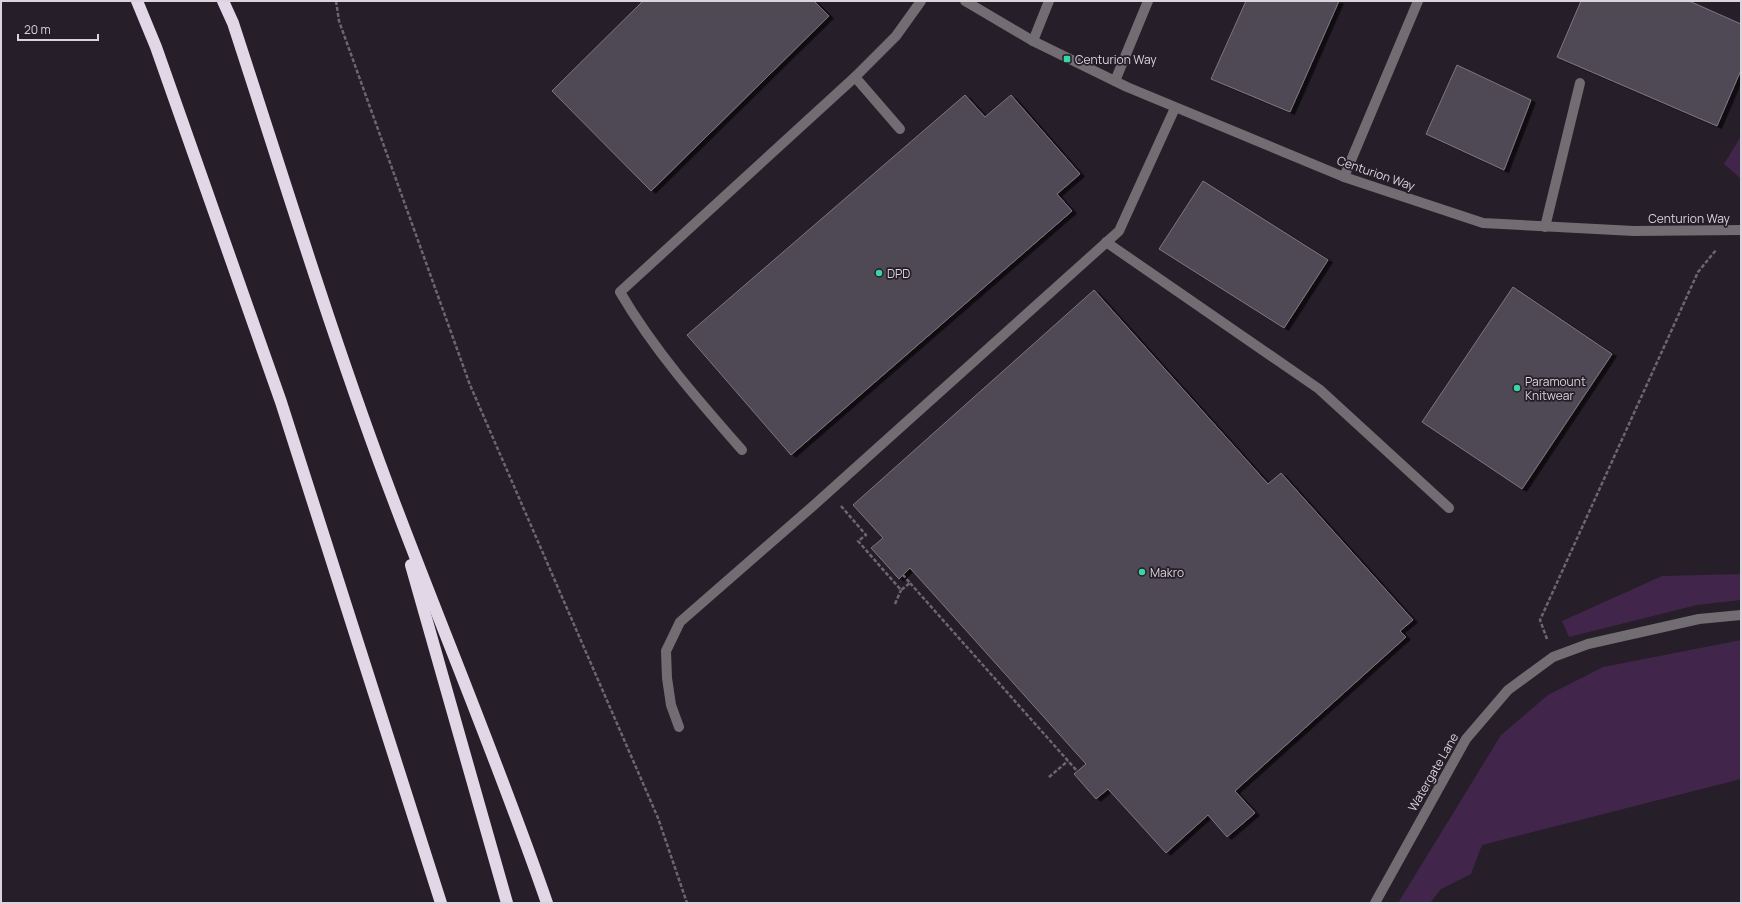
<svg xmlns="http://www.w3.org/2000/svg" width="1742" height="904" font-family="Manrope,sans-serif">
<defs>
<filter id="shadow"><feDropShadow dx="4.5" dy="2.5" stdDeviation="0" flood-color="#0009"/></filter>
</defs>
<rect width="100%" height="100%" fill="#261e29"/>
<!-- green -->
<g fill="#41254a">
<polygon points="1741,136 1741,179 1724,164"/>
<polygon points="1741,574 1741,600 1697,605 1569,637 1562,621 1662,576"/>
<polygon points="1741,640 1741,779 1482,845 1471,874 1441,889 1430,903 1398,903 1501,735 1548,695 1603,667"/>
</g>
<!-- building -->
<g fill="#504854" stroke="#7e7582" filter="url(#shadow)">
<polygon points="643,1 814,1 829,16 651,191 552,91"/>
<polygon points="1246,1 1339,1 1290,112 1211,79"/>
<polygon points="1581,1 1689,1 1741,24 1741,70 1717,126 1557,57"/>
<polygon points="1457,65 1531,100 1504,170 1426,134"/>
<polygon points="965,95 985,117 1011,95 1080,174 1057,194 1072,211 791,455 687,335"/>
<polygon points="1203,181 1328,260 1284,328 1159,249"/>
<polygon points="1513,287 1612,354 1522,489 1422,422"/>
<polygon points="1094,290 1268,484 1281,473 1413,620 1400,631 1406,637 1235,791 1255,813 1227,837 1208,815 1166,853 1108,789 1096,799 1074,774 1086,764 910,568 899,579 871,548 883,538 853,505"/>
</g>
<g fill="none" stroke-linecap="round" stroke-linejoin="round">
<!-- path -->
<g stroke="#6d666f" stroke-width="2.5" stroke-dasharray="4 2" stroke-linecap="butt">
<polyline points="336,1 339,21 470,385 658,818 687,903"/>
<polyline points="841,506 866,535 858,541 901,590 910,583 903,575"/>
<polyline points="910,583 1077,771"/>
<polyline points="895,604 901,590"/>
<polyline points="1547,639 1540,620 1698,272 1716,250"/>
<polyline points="1049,777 1068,761"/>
</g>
<!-- minor -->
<g stroke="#716d72" stroke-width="10">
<polyline points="965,1 1033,41 1127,87 1344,177 1483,223 1634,231 1741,230"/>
<polyline points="1033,41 1049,1"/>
<polyline points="855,77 900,129"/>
<polyline points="1115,81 1148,1"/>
<polyline points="1344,177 1418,1"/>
<polyline points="1545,227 1580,83"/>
<polyline points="1106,242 1319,389 1449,508"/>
<path d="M742,450C698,400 654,350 620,292L855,77L896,36L921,1"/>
<polyline points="679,727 671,705 667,678 666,651 680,622 813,506 1119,231 1175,108"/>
<polyline points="1375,903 1466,739 1508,690 1553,657 1588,644 1699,619 1741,615"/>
</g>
<!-- highway -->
<g stroke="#e2d7e6" stroke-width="12">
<polyline points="137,1 156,47 281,402 441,903"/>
<path d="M223,1L233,23C285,182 334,343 393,499C444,634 500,767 547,903"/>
<polyline points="411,565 507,903"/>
</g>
</g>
<!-- markers -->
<g fill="#3cd4a4" stroke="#261e29" stroke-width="1.5">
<rect x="1063" y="55" width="8" height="8" rx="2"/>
<circle cx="879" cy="273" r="4"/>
<circle cx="1517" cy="388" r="4"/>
<circle cx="1142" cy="572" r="4"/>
</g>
<g text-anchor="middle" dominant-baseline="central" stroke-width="3.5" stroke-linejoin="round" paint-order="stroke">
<!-- poi labels -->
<g font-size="12" fill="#dad4dc" stroke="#261e29" text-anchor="start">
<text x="1075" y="59">Centurion Way</text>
<text x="887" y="273">DPD</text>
<text x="1525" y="381">Paramount<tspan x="1525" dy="14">Knitwear</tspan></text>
<text x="1150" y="572">Makro</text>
</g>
<!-- street labels -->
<g font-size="12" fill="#dad4dc" stroke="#261e29">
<text transform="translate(1376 173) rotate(19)">Centurion Way</text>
<text x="1689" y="218">Centurion Way</text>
<text transform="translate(1433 772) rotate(-60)">Watergate Lane</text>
</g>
</g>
<!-- border -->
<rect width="1742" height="904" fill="none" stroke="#dad4dc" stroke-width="4"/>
<!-- scale -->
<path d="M18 34v6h80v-6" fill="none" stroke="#dad4dc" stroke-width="2"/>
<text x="24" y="34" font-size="12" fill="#dad4dc" stroke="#261e29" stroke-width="3" paint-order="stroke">20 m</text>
</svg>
